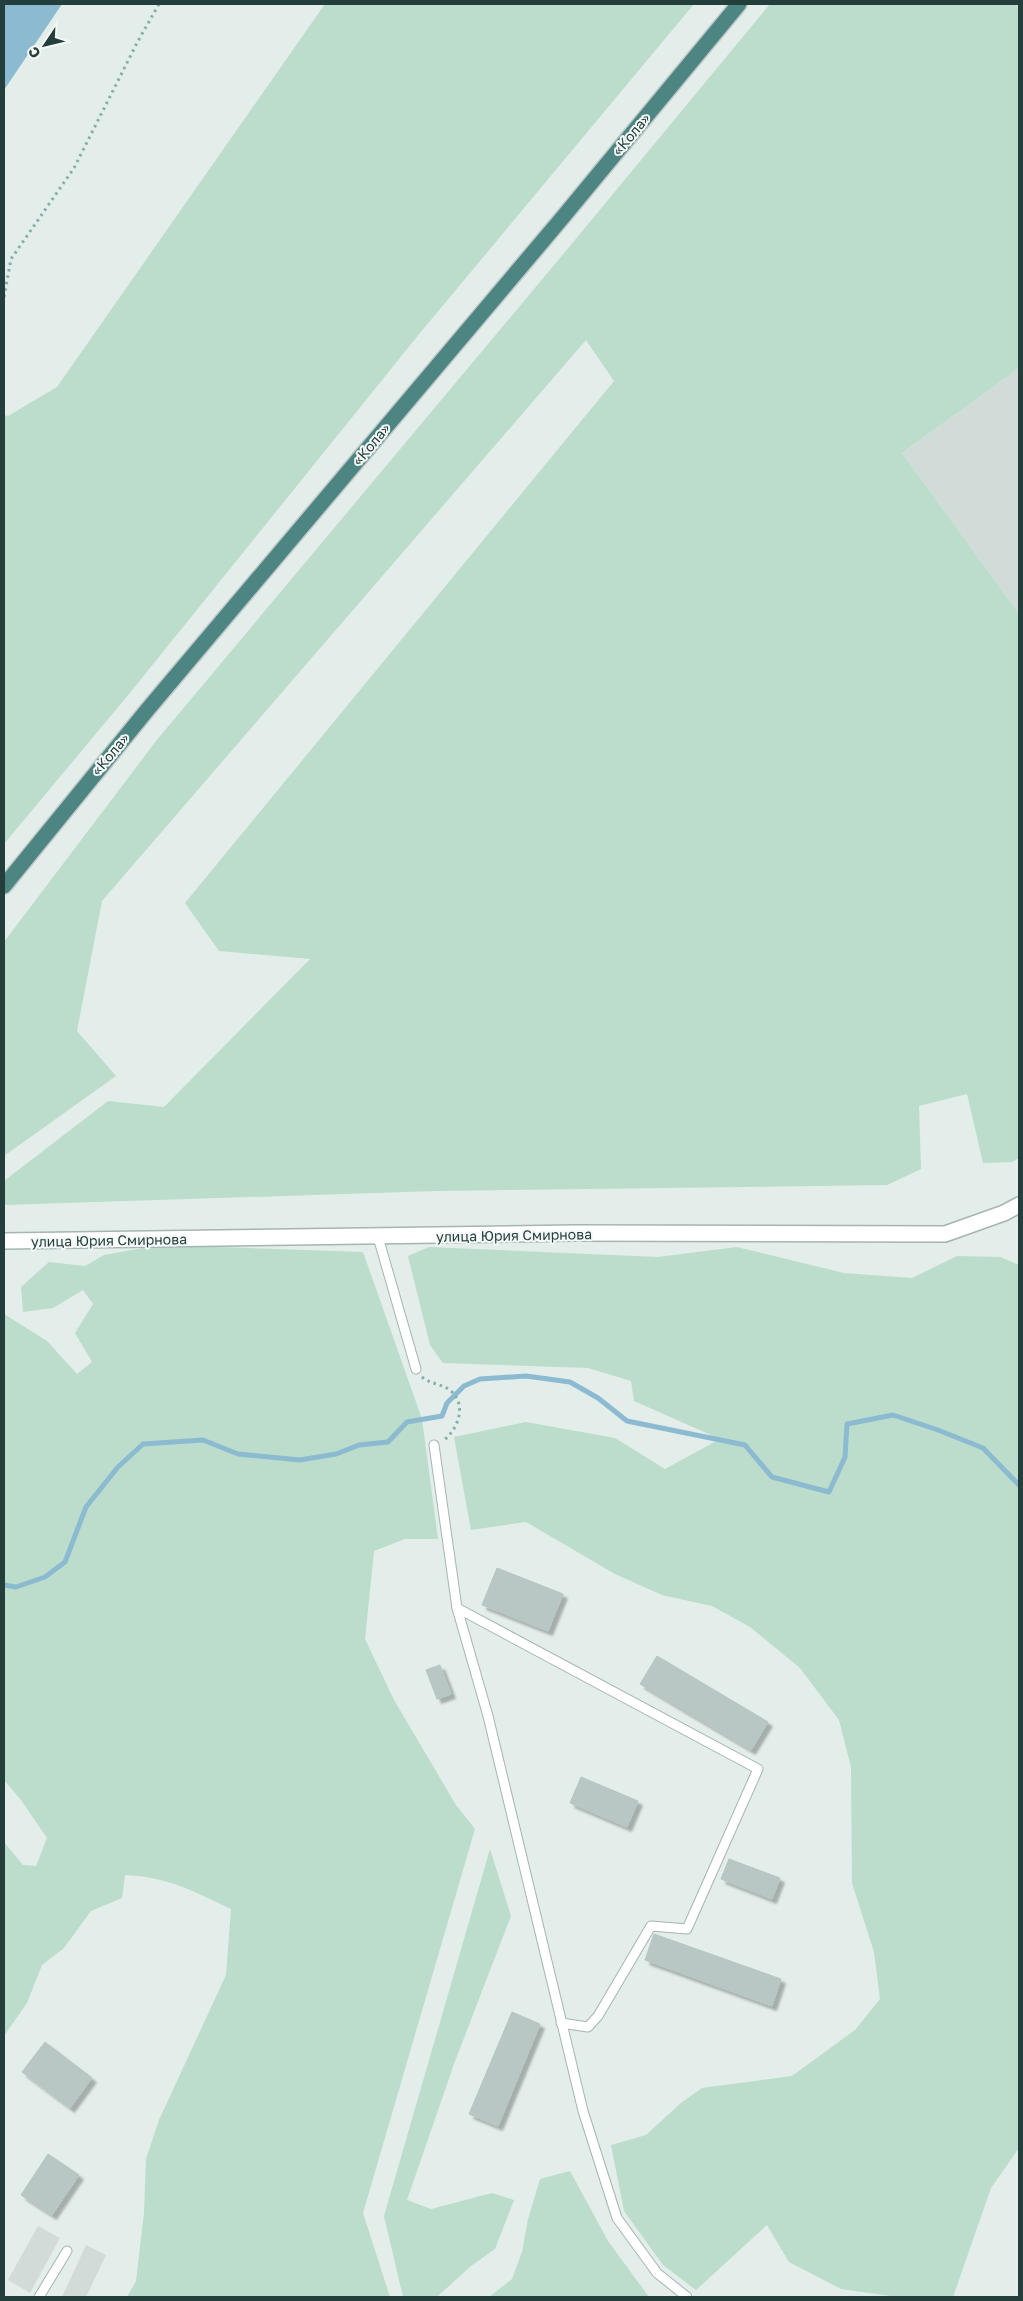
<svg xmlns="http://www.w3.org/2000/svg" width="1023" height="2301" font-family="'Golos Text',sans-serif">
<defs>
<filter id="shadow"><feDropShadow dx="4.5" dy="4.5" stdDeviation="1" flood-color="#0004"/></filter>
</defs>
<rect width="100%" height="100%" fill="#e3edea"/>
<!-- built -->
<g fill="#d1dcd9">
<polygon points="1019,368 1019,614 902,453"/>
<polygon points="38,2226 60,2238 30,2293 8,2280"/>
<polygon points="86,2245 106,2255 86,2297 62,2297"/>
</g>
<!-- green -->
<g fill="#bcddcb">
<polygon points="325,4 694,4 420,333 129,694 4,844 4,415 8,416 57,387"/>
<polygon points="770,4 1019,4 1019,368 902,453 1019,614 1019,1158 1012,1162 983,1163 967,1094 919,1106 921,1169 887,1185 436,1191 4,1205 4,1181 108,1101 164,1107 310,959 219,951 185,903 614,381 586,340 102,901 77,1031 116,1076 4,1156 4,942 156,741 565,252"/>
<path d="M159,1245L363,1252L422,1419L438,1539H405L374,1551L365,1639L394,1700L456,1805L475,1829L363,2213L390,2297H127L136,2281L144,2213L146,2159L159,2120L226,1975L231,1909C193,1891 168,1877 125,1875L122,1898L91,1911L64,1948L42,1965L27,2003L4,2036V1842L23,1865L36,1866L47,1838L21,1800L4,1780V1314L47,1341L77,1374L92,1362L75,1333L93,1304L83,1290L53,1308L23,1312L21,1287L49,1262L85,1266L104,1255Z"/>
<polygon points="429,1247 658,1257 737,1247 844,1273 912,1278 957,1256 1000,1257 1019,1265 1019,2148 991,2188 953,2297 898,2297 841,2289 789,2262 767,2225 696,2290 663,2265 624,2211 611,2145 646,2135 682,2102 702,2088 792,2076 855,2030 880,1999 874,1952 852,1883 851,1767 839,1720 800,1668 750,1627 712,1606 662,1595 615,1574 526,1522 471,1530 454,1437 526,1422 615,1438 665,1469 720,1439 634,1401 631,1381 588,1368 443,1363 430,1345 408,1256"/>
<polygon points="490,1849 511,1916 454,2064 407,2200 431,2209 492,2193 514,2200 495,2249 471,2266 437,2297 403,2297 384,2216"/>
<polygon points="570,2171 608,2241 649,2297 489,2297 512,2279 522,2252 528,2219 540,2179"/>
</g>
<!-- water -->
<polygon fill="#8cbad0" points="4,4 62,4 4,90"/>
<g fill="none" stroke-linecap="round" stroke-linejoin="round">
<!-- stream -->
<polyline stroke="#8cbad0" stroke-width="5" points="4,1585 16,1587 45,1577 65,1562 86,1507 118,1467 143,1444 203,1440 238,1454 300,1460 336,1454 359,1445 388,1442 407,1422 442,1416 447,1403 464,1386 480,1379 526,1376 570,1382 598,1398 627,1421 745,1445 772,1477 829,1492 845,1457 847,1424 893,1415 938,1430 983,1448 1019,1485"/>
</g>
<!-- building -->
<g fill="#b8c7c4" stroke="#b5c6c2" filter="url(#shadow)">
<polygon points="497,1568 563,1594 548,1631 482,1605"/>
<polygon points="657,1656 768,1722 751,1750 640,1684"/>
<polygon points="440,1665 451,1694 437,1699 426,1670"/>
<polygon points="581,1777 638,1801 627,1827 570,1803"/>
<polygon points="729,1859 780,1878 772,1899 721,1879"/>
<polygon points="654,1934 781,1979 772,2006 645,1960"/>
<polygon points="512,2012 540,2024 498,2126 469,2114"/>
<polygon points="45,2042 92,2078 70,2108 22,2072"/>
<polygon points="48,2154 79,2175 52,2215 21,2195"/>
</g>
<g fill="none" stroke-linecap="round" stroke-linejoin="round">
<defs>
<g id="service">
<polyline points="378,1237 416,1369"/>
<polyline points="434,1445 457,1608 488,1716 583,2111 617,2218 657,2273 687,2297"/>
<polyline points="457,1608 758,1769 687,1929 651,1926 598,2016 588,2027 561,2023"/>
<polyline points="39,2297 67,2251"/>
</g>
<polyline id="minor" points="4,1241 575,1233 945,1234 1004,1213 1019,1205"/>
<polyline id="trunk" points="4,886 148,709 563,217 739,4"/>
</defs>
<!-- service casing -->
<use href="#service" stroke="#a6b5b2" stroke-width="11"/>
<!-- minor casing -->
<use href="#minor" stroke="#a6b5b2" stroke-width="18"/>
<!-- trunk casing -->
<use href="#trunk" stroke="#c1c9c8" stroke-width="18"/>
<!-- path -->
<g stroke="#84b0aa" stroke-width="3" stroke-dasharray="2.5 4" stroke-linecap="butt">
<polyline points="4,297 11,259 74,168 138,41 159,4"/>
<path d="M422,1377C430,1384 443,1384 451,1391C467,1405 458,1429 444,1440"/>
</g>
<!-- service -->
<use href="#service" stroke="#fff" stroke-width="9"/>
<!-- minor -->
<use href="#minor" stroke="#fff" stroke-width="15"/>
<!-- trunk -->
<use href="#trunk" stroke="#4c8582" stroke-width="15"/>
</g>
<g text-anchor="middle" dominant-baseline="central" stroke-width="4" stroke-linejoin="round" paint-order="stroke">
<!-- street labels -->
<g font-size="14" fill="#233e3b" stroke="#f4f9f7">
<text transform="translate(631 134) rotate(-50)">«Кола»</text>
<text transform="translate(371 444) rotate(-50)">«Кола»</text>
<text transform="translate(110 754) rotate(-50)">«Кола»</text>
<text transform="translate(514 1235) rotate(-1)">улица Юрия Смирнова</text>
<text transform="translate(109 1240) rotate(-1)">улица Юрия Смирнова</text>
</g>
</g>
<!-- border -->
<rect width="1023" height="2301" fill="none" stroke="#233e3b" stroke-width="10"/>
<!-- north arrow -->
<g transform="translate(45 45) rotate(235)" stroke="#f4f9f7" stroke-width="4" paint-order="stroke">
<path d="M0-4L9 19L0 12L-9 19Z" fill="#233e3b"/>
<text y="-8" font-size="14" font-weight="bold" text-anchor="middle" fill="#233e3b">С</text>
</g>
</svg>
